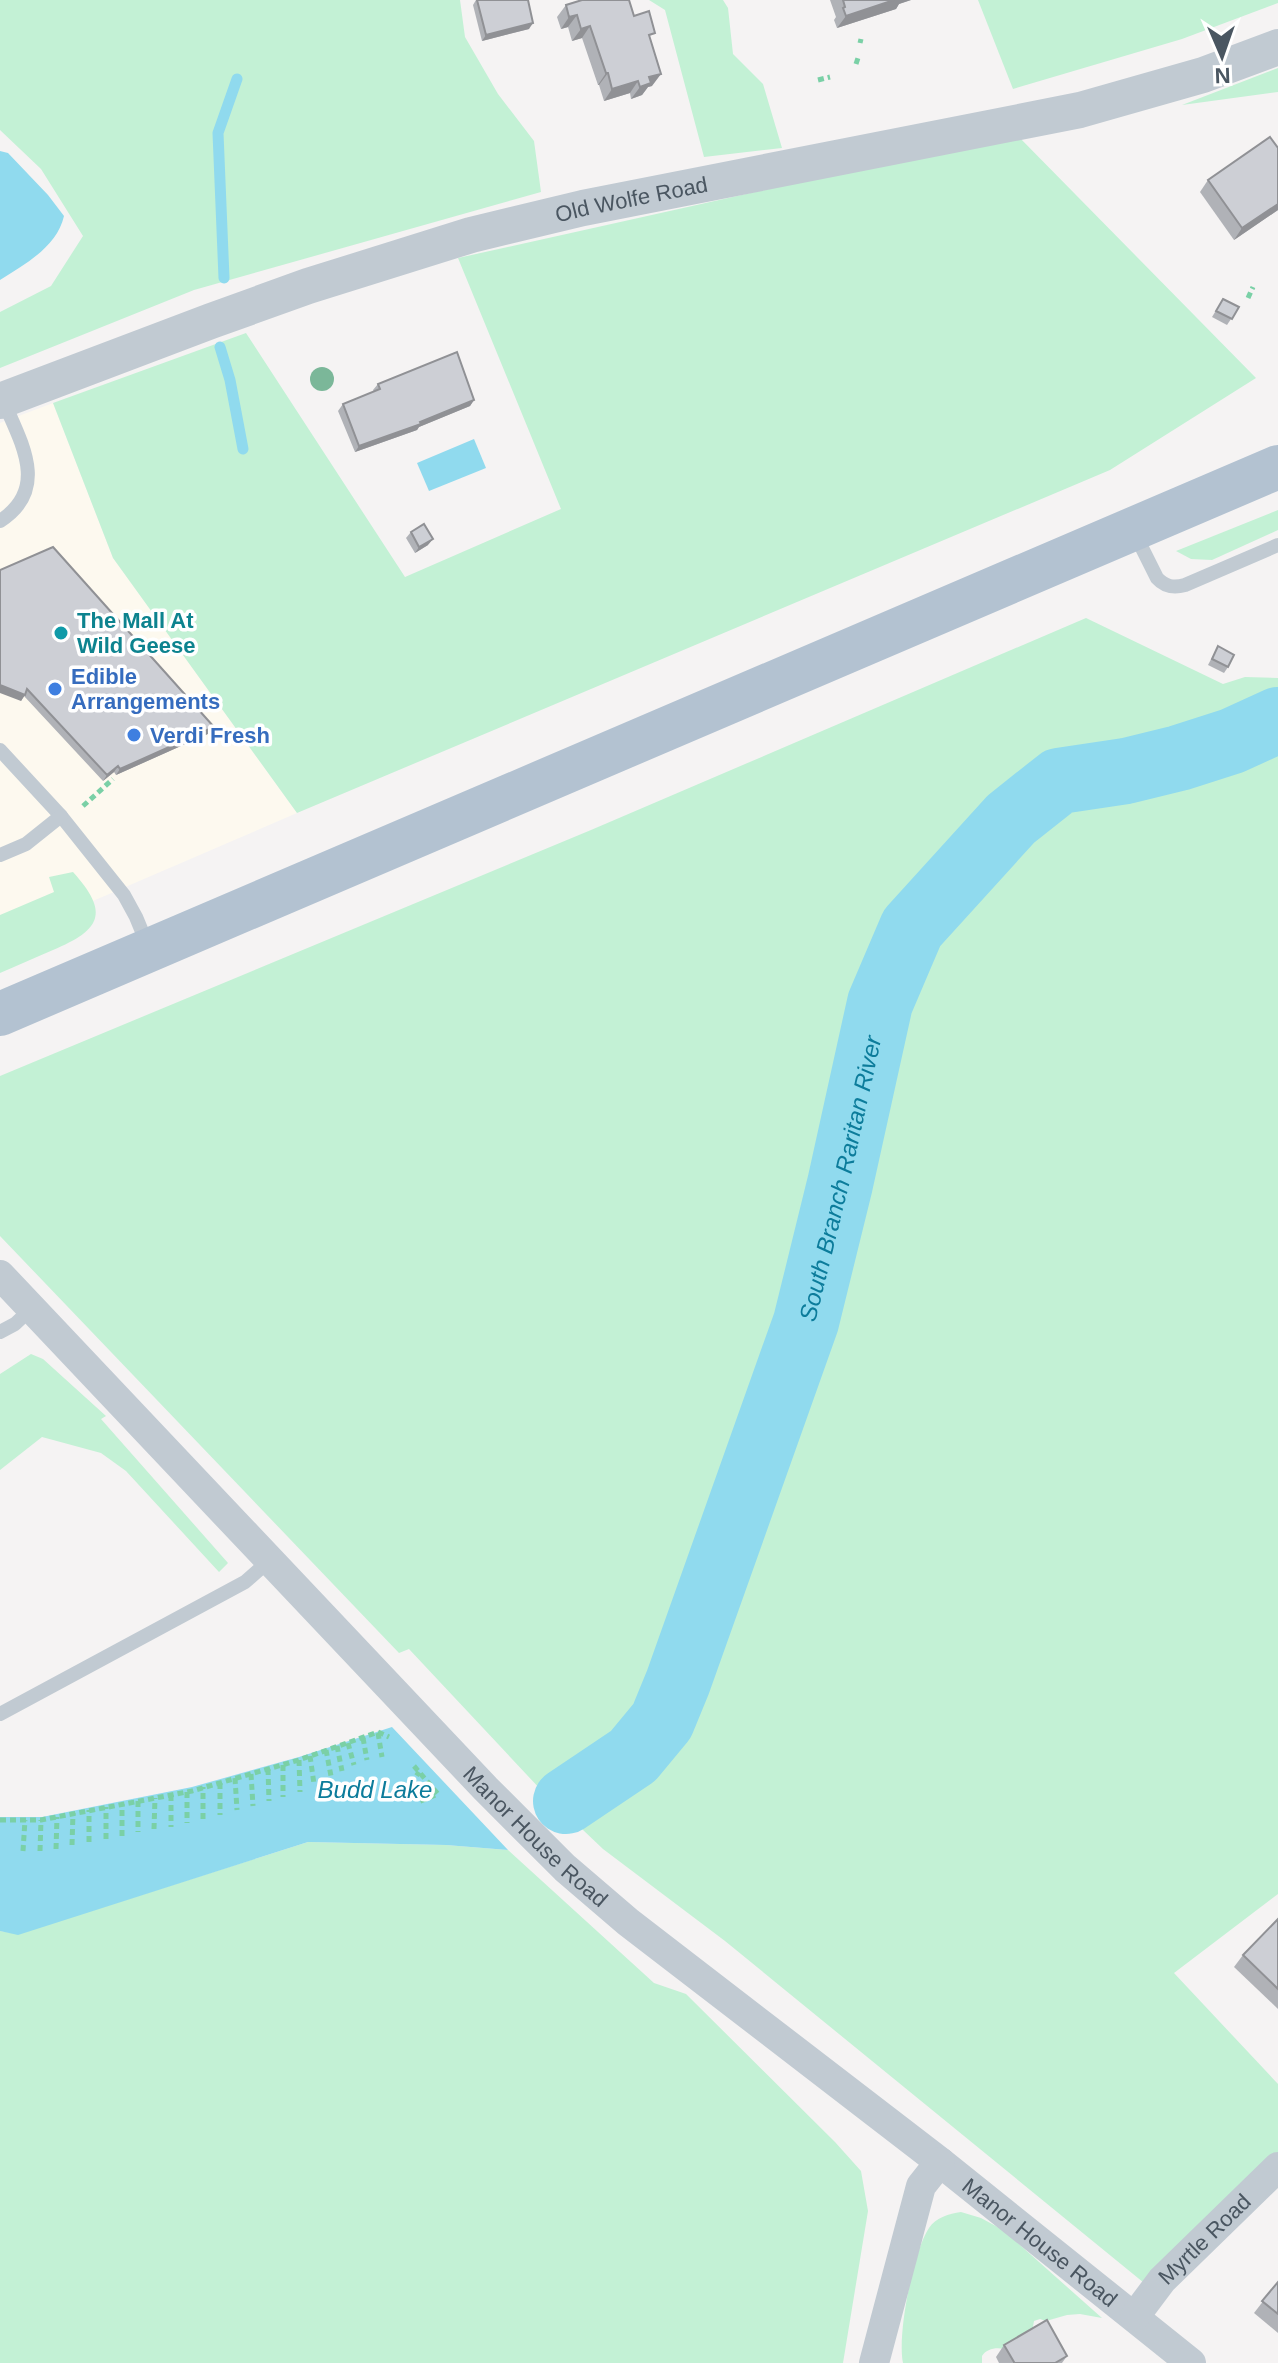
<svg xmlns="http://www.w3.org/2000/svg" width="1278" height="2363" font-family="Helvetica,sans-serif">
<rect width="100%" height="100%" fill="#f5f3f3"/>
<!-- commercial -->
<polygon fill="#fdf9ef" points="53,403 113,558 297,813 0,941 0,423"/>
<!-- green -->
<g fill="#c3f1d5">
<polygon points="0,0 460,0 465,37 498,94 534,141 541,192 194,290 0,368 0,312 51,286 83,236 41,169 0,130"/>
<polygon points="649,0 723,0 728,8 733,54 763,84 782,148 704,157 665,10"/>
<polygon points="978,0 1278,0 1278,3 1182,39 1013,89"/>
<polygon points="1278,68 1278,92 1182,105"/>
<polygon points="1016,134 1256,378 1110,470 297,813 113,558 53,403 246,333 405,577 561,509 458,258"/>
<polygon points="1278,510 1278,530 1212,560 1191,559 1176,551"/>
<polygon points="1086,618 1223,684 1245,677 1278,678 1278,1894 1174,1973 1278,2084 1278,2154 1149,2287 725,1941 603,1849 542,1791 409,1649 399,1653 0,1236 0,1076 591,830"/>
<path d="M73,872C110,913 101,930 53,950C35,958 18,965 0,973V915L54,892L49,877Z"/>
<polygon points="31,1354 43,1359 106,1416 101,1419 228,1563 219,1572 126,1471 101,1453 42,1437 0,1470 0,1374"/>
<polygon points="308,1842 446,1845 508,1850 654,1983 686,1994 835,2142 861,2171 868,2211 843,2363 0,2363 0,1931 18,1934"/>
<path d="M961,2212L981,2218L1003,2230L1102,2318L1080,2314L1067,2315L1046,2321L1040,2319L1034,2321L1032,2332L1004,2349C996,2347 986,2349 982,2356V2363H903C897,2335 913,2252 929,2228C936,2217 949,2214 961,2212Z"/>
</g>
<!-- water -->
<g fill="#90daee">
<path d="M0,151L8,153L48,195L64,216C57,247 25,264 0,280Z"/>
<polygon points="474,439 486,468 429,491 417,463"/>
<polygon points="392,1727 508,1850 446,1845 308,1842 18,1935 0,1931 0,1817 42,1817 192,1787 299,1757"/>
</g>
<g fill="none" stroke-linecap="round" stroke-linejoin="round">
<!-- stream -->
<g stroke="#90daee" stroke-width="11">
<polyline points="224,278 218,133 237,79"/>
<polyline points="220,347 230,380 243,449"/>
</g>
<!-- river -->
<path stroke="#90daee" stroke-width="66" id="s1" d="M566,1801L633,1756L662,1721L678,1682L806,1322L840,1184L880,1003L912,928L1011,819L1059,781L1126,771L1179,758L1232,741L1278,720"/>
<!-- path -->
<g stroke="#7ad0a6" stroke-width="5" stroke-dasharray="6 4" stroke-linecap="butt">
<polyline points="860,43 861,39"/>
<polyline points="856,64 858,58"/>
<polyline points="818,80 830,77"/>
<polyline points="1248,298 1253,287"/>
<polyline points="83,806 113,779"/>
<polyline points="378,1733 382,1757"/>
<polyline points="363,1738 367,1760"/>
<polyline points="348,1743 354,1765"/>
<polyline points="337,1746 342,1771"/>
<polyline points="326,1750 331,1776"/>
<polyline points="310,1756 314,1784"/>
<polyline points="299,1760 300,1792"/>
<polyline points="283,1765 283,1797"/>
<polyline points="414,1766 438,1794 418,1802"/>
<polyline points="268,1769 269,1801"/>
<polyline points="251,1774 253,1806"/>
<polyline points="235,1778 237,1810"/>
<polyline points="220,1783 220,1815"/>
<polyline points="187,1792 187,1823"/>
<polyline points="405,1792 419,1772"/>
<polyline points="171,1795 171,1827"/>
<polyline points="138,1801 138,1832"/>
<polyline points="203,1819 203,1787"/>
<polyline points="0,1820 41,1820 192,1791 299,1760 378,1732 389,1737"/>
<polyline points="154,1829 155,1798"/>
<polyline points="122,1836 122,1804"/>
<polyline points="106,1839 106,1807"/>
<polyline points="89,1842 89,1810"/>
<polyline points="72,1845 73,1813"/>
<polyline points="56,1849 57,1817"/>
<polyline points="23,1851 25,1820"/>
<polyline points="40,1851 41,1820"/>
</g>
<!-- service -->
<g stroke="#c1cad2" stroke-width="14">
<path d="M0,521C50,489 21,442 3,400"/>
<path d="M1135,534L1157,578C1165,587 1174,588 1185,585L1278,545"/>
<polyline points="0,750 61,816 124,895 136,917 148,946"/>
<polyline points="0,855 26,844 61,816"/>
<polyline points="0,1332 15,1324 32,1308"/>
<polyline points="0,1714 245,1582 270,1560"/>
</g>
<!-- minor -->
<g stroke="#c1cad2" stroke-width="30">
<path id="s2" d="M0,1275L486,1789L565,1868L628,1922L940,2162L1191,2363"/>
<path id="s3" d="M1135,2316L1162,2280L1278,2167"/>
<polyline points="874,2363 921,2186 940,2162"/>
</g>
<!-- tertiary -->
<path stroke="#c1cad2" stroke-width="36" id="s4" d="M0,401L211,321L308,286L471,235L583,208L1080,110L1203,75L1278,47"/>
<!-- primary -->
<polyline stroke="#b3c2d1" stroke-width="44" points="0,1014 1278,467"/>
</g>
<!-- trees -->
<circle fill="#7bb799" cx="322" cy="379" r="12"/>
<!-- wall -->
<g fill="#b0b2b7">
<polygon points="476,0 528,0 529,29 482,41 473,5"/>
<polygon points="830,0 911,0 899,4 896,9 837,28 834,20 836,17"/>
<polygon points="566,5 634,16 651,40 652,86 648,87 642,95 631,99 630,93 604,101 599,85 598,85 582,38 572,41 568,27 561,29 557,17"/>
<polygon points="1208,180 1278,210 1234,240 1200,192"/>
<polygon points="1223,299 1239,307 1227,325 1212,317"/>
<polygon points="378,384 474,400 470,406 419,427 417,430 355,452 338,411 343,404 374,392 373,390"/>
<polygon points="411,532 428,545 415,553 406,538"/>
<polygon points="0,570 214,727 210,733 116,775 114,772 103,781 24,696 21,701"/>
<polygon points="1218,646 1228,667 1224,673 1208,665"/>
<polygon points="1278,1919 1278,2009 1234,1967 1243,1955"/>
<polygon points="1278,2282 1278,2333 1254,2313"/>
<polygon points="1004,2345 1067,2356 1062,2363 999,2363 996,2357"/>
</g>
<!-- shaded-wall -->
<g fill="#909195">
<polygon points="894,0 911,0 899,4 896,9 837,28 846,16"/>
<polygon points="577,15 568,27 561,29 569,17"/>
<polygon points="533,23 529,29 482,41 486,35"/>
<polygon points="590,26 582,38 572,41 581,29"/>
<polygon points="606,73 608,73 599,85 598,85"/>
<polygon points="661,74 652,86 648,87 642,95 631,99 640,87 649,77"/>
<polygon points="638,81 630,93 604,101 612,89"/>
<polygon points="1278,204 1278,210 1234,240 1242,228"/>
<polygon points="474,400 470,406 419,427 417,430 355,452 359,446"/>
<polygon points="433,539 428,545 415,553 419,547"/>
<polygon points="0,685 25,695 21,701 0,693"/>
<polygon points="214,727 210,733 116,775 120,769"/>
<polygon points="118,766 114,772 103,781 107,775"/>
</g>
<!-- building -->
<g fill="#cdcfd5" stroke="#909195" stroke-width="2">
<polygon points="477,0 528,0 533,23 486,35"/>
<polygon points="582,0 629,0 634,16 649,11 655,33 649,35 661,74 649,77 651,83 640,87 638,81 612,89 608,73 606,73 590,26 581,29 577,15 569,17 566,5"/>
<polygon points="843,0 894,0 846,16 843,8 845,7"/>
<polygon points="1270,137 1278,148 1278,204 1242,228 1208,180"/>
<polygon points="1223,299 1239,307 1232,319 1216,311"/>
<polygon points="457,352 474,400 420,422 421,424 359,446 343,404 380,389 378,384"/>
<polygon points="424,524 433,539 419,547 411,532"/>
<polygon points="53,547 214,727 120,769 118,766 107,775 27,689 25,695 0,685 0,570"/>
<polygon points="1218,646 1234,655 1228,667 1212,659"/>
<polygon points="1278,1919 1278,1989 1243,1955"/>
<polygon points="1278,2282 1278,2314 1262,2301"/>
<polygon points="1047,2320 1067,2356 1055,2363 1014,2363 1014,2362 1004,2345"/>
</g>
<!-- markers -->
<circle fill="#0f9aa8" stroke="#fff" stroke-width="3" cx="61" cy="633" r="8"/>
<g fill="#3f7fe0" stroke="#fff" stroke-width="3">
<circle cx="55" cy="689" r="8"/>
<circle cx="134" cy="735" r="8"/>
</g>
<g text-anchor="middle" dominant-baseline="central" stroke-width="7" stroke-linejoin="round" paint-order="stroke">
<!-- street labels -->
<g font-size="22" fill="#4a5661" stroke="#fff">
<text stroke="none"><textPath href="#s4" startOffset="664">Old Wolfe Road</textPath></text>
<text stroke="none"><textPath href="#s2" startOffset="776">Manor House Road</textPath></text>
<text stroke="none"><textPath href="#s3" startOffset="104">Myrtle Road</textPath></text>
<text stroke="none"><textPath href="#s2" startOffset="1424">Manor House Road</textPath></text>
</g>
<!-- culture labels -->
<g font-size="22" font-weight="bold" fill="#0d838f" stroke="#fff" text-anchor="start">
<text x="77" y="620">The Mall At<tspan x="77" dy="25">Wild Geese</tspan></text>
</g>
<!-- shop labels -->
<g font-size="22" font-weight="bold" fill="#366cbe" stroke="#fff" text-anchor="start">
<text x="71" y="676">Edible<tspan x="71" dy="25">Arrangements</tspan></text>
<text x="150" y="735">Verdi Fresh</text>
</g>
<!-- water labels -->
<g font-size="24" font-style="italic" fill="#0c7c9b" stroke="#fff">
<text stroke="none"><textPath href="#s1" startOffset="698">South Branch Raritan River</textPath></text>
<text x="375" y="1789">Budd Lake</text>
</g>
</g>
<!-- north arrow -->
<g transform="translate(1222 56) rotate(178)" stroke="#ffffff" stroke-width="6" paint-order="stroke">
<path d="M0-6L14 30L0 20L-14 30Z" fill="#4a5661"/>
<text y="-12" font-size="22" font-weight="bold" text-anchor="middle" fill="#4a5661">N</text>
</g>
</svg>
